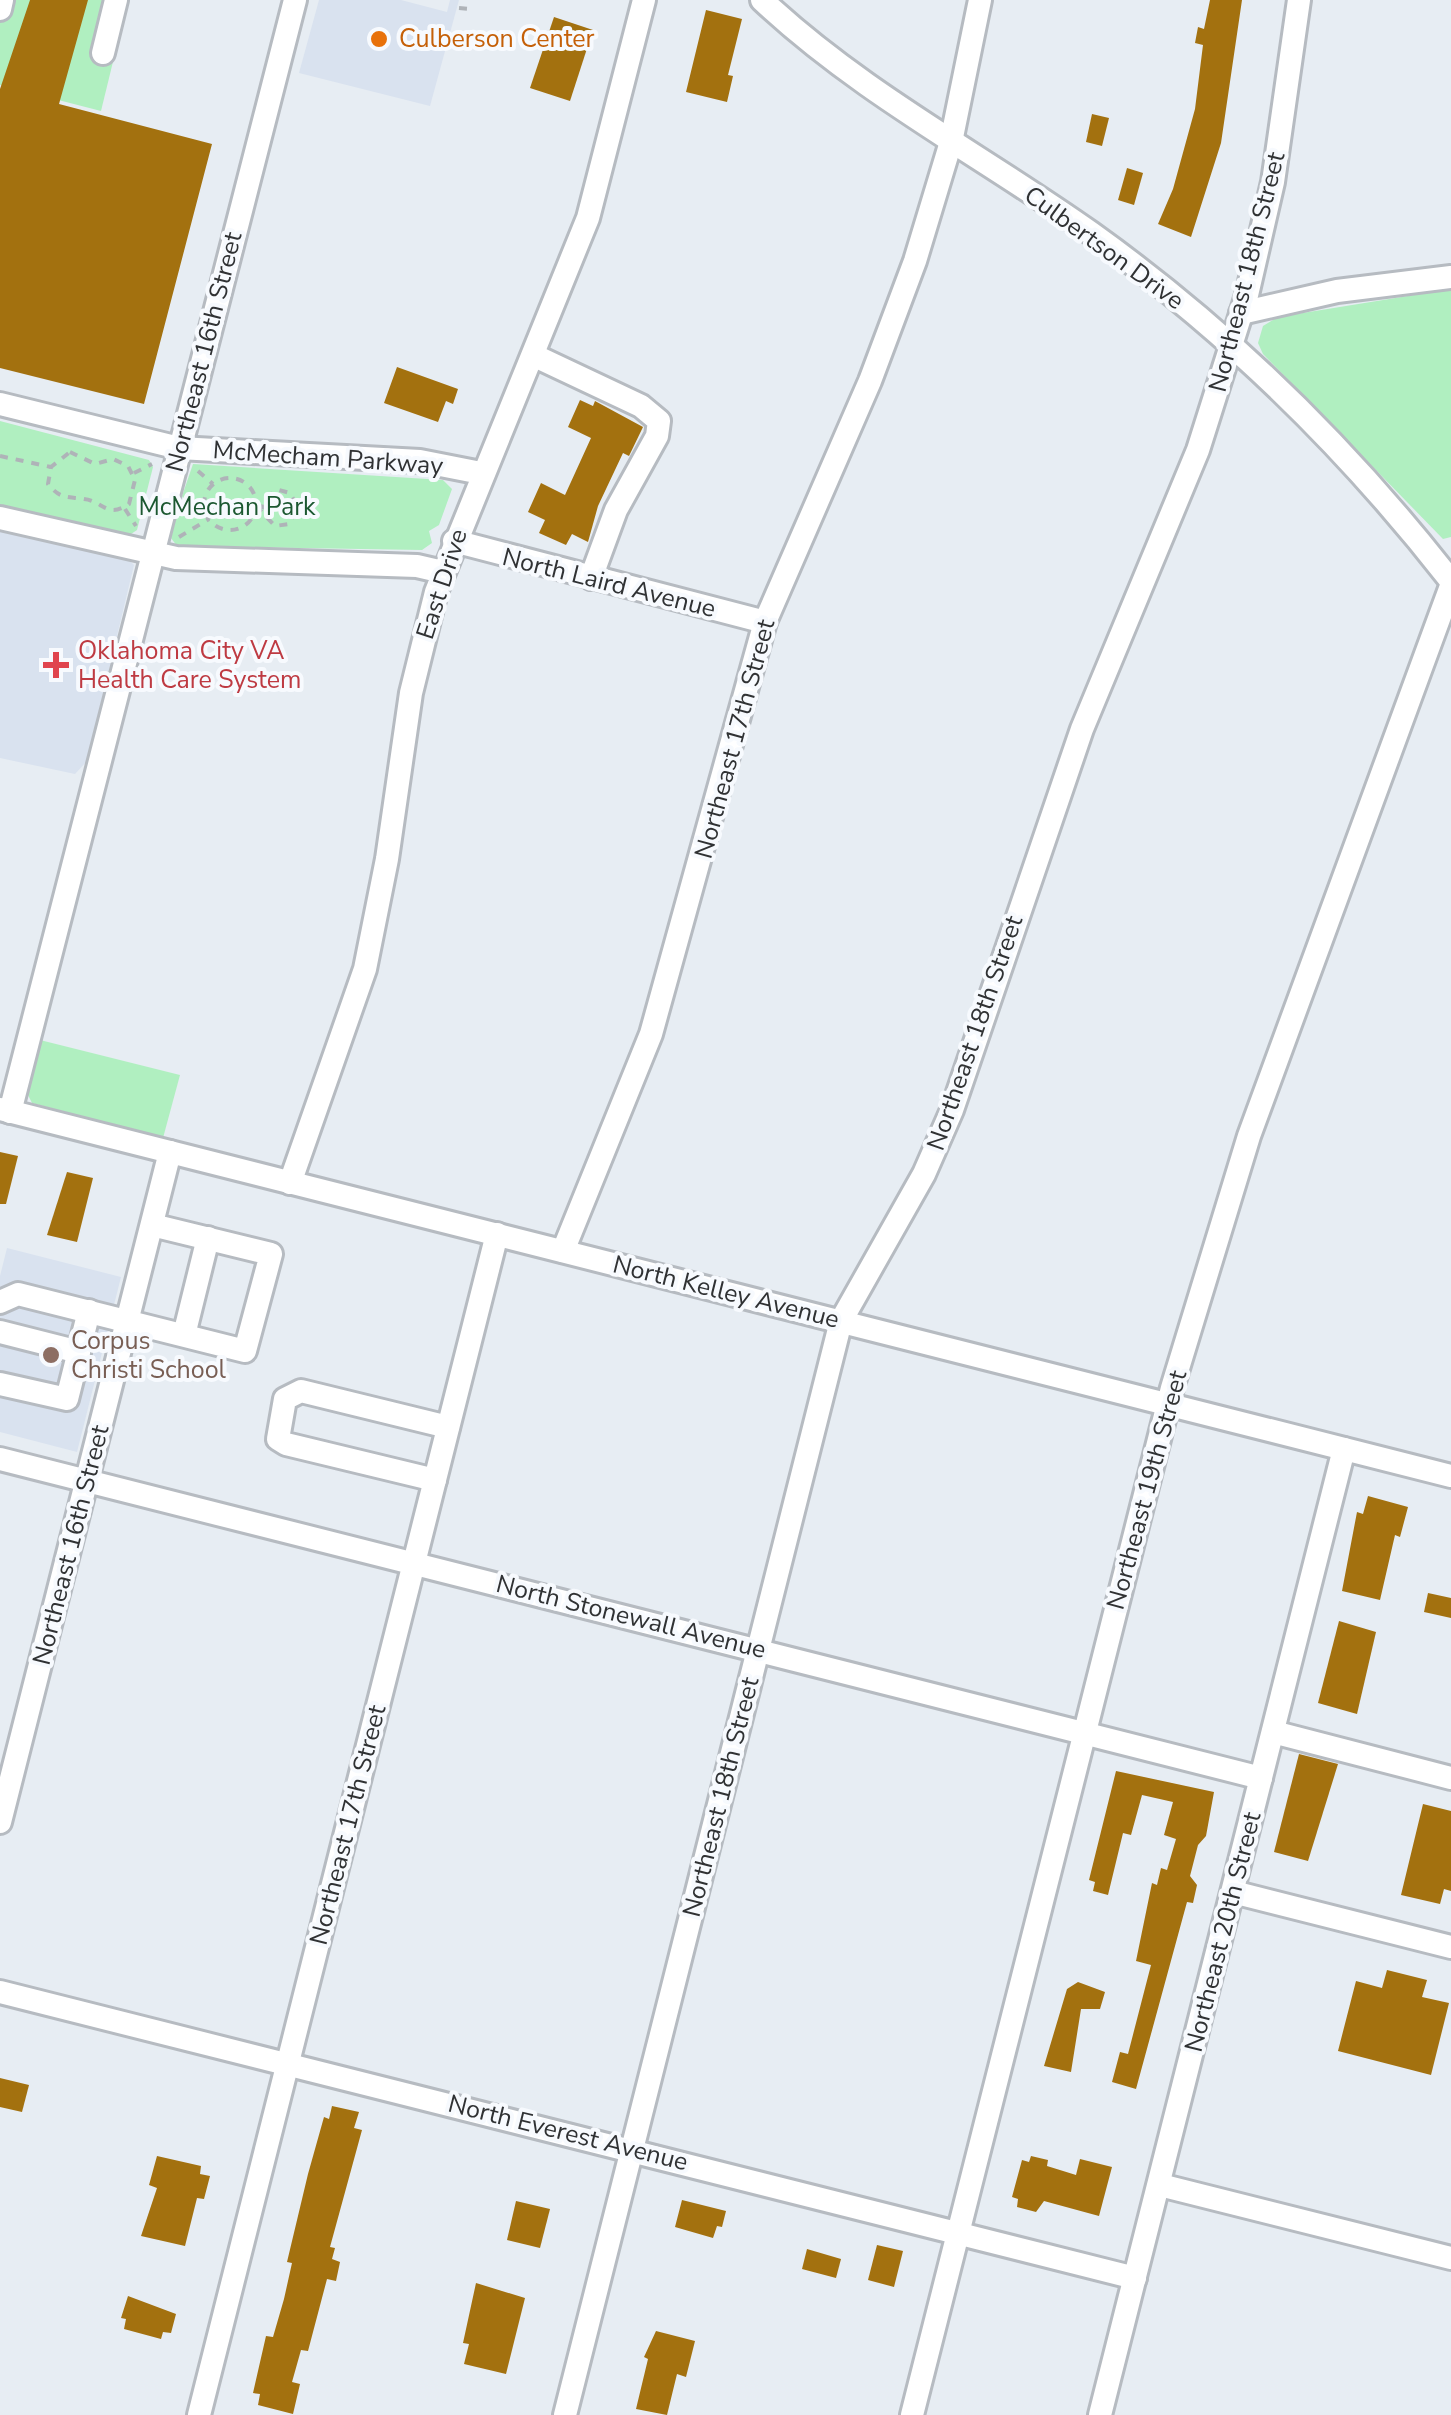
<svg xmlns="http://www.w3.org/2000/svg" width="1451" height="2415" font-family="'Nunito Sans',sans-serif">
<rect width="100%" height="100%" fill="#e7edf3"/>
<!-- built -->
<g fill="#d9e2ef">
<polygon points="319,0 401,0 447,12 450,0 459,0 430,106 299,73"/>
<polygon points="0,528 126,557 134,565 87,761 75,774 0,758"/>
<polygon points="7,1248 121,1277 77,1452 0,1432 0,1276"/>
</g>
<!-- green -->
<g fill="#b0efc0">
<polygon points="0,0 128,0 101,111 0,85"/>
<polygon points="1451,289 1451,537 1443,539 1263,354 1258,343 1263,326 1278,317"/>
<polygon points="0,421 149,460 153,467 137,530 128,536 0,507"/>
<polygon points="193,464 443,480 452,489 439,525 429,531 432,543 422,550 177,546 171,538 177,514 187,507 182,496"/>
<polygon points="40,1040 180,1075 163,1138 32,1103 26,1091"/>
</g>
<!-- building -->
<g fill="#a3710f">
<polygon points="30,0 88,0 59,104 212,144 144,404 0,368 0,89"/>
<polygon points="1210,0 1242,0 1221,143 1191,237 1158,224 1173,189 1195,109 1203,45 1195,43 1198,27 1204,29"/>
<polygon points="706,10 742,19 728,75 733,76 727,102 686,92"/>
<polygon points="554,17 593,30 570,101 530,88"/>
<polygon points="1092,114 1109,118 1102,146 1086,142"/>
<polygon points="1127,168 1143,173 1134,205 1118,200"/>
<polygon points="397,367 458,389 453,404 446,401 438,422 384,403"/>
<polygon points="580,400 593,406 595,401 643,427 629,456 623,453 598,506 588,542 572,534 566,545 539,533 545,520 528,512 541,483 565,495 591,438 568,427"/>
<polygon points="0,1152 18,1156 6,1204 0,1204"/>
<polygon points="67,1172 93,1178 77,1242 47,1235"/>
<polygon points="1368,1496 1408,1507 1400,1537 1395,1535 1380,1600 1342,1591 1357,1512 1363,1514"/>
<polygon points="1428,1593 1451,1598 1451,1618 1424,1612"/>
<polygon points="1339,1621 1376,1632 1357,1714 1318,1703"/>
<polygon points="1299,1754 1338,1764 1308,1861 1274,1852"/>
<polygon points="1116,1771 1214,1792 1206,1836 1198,1845 1190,1876 1197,1885 1193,1903 1187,1902 1136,2089 1112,2082 1120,2052 1128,2054 1151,1965 1136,1961 1152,1883 1157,1885 1161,1868 1167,1870 1176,1839 1164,1835 1173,1802 1142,1795 1131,1835 1123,1833 1108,1895 1093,1891 1095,1882 1089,1880"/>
<polygon points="1423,1804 1451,1811 1451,1891 1444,1889 1440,1904 1401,1895"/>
<polygon points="1387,1970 1427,1980 1422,1997 1449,2003 1431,2075 1338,2051 1356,1981 1382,1988"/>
<polygon points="1078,1982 1105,1992 1100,2009 1081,2009 1071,2072 1044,2066 1067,1989"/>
<polygon points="0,2078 29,2085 22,2112 0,2107"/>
<polygon points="332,2106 359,2112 354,2128 362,2130 330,2247 335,2248 332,2259 340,2262 336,2281 327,2279 308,2351 301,2350 292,2382 300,2384 293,2414 258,2405 260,2394 253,2393 266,2336 273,2337 284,2299 292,2263 287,2262 308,2174 324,2117 329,2119"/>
<polygon points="157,2156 201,2166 200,2174 210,2176 204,2199 197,2198 185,2246 141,2236 157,2188 149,2185"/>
<polygon points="1031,2156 1048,2160 1047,2166 1076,2175 1080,2159 1112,2167 1099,2216 1044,2201 1036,2212 1017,2207 1018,2199 1012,2197 1022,2160 1029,2162"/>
<polygon points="682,2200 726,2211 722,2227 717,2226 713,2238 675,2227"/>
<polygon points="516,2201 550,2209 540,2248 507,2240"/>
<polygon points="877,2245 903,2251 894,2287 868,2280"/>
<polygon points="807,2249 841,2259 836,2278 802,2269"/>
<polygon points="476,2283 525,2298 506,2374 464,2364 469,2344 463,2343"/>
<polygon points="128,2296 176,2314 171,2333 163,2332 161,2339 124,2329 126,2319 121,2318"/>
<polygon points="656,2331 695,2341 686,2377 677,2374 667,2415 636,2409 648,2359 644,2357"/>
</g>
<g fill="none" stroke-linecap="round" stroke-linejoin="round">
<defs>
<g id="minor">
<path d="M762,0C861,93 981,155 1091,233C1228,331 1348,449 1451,581"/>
<polyline points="0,9 2,0"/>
<polyline points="103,53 116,0"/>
<polyline points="1241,313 1337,291 1451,277"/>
<polyline points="535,356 641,406 659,421 657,436 616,510 591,578"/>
<polyline points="0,404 179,448 420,461 481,473"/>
<polyline points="0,518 176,558 417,566 443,572"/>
<polyline points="454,541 765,622"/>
<polyline points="0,1109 1451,1476"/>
<polyline points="10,1112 295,0"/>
<polyline points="290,1183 365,969 387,859 411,693 436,592 588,218 644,0"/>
<polyline points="563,1251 651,1034 765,622 870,381 915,261 951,142 980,0"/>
<polyline points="0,1302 18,1294 245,1351 271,1254 152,1225"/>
<polyline points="0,1332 79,1352"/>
<polyline points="184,1335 208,1238"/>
<polyline points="0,1384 67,1399 89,1311"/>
<polyline points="0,1459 1261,1778"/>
<polyline points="435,1480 286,1444 278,1439 285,1399 301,1391 448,1427"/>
<polyline points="1273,1732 1451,1778"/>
<polyline points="0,1822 170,1152"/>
<polyline points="1233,1892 1451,1947"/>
<polyline points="0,1992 1135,2278"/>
<polyline points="1160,2185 1451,2258"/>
<polyline points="199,2415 497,1234"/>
<polyline points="565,2415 841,1321 924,1174 952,1110 1082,729 1198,450 1247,295 1273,182 1299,0"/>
<polyline points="912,2415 1172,1388 1249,1136 1451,586"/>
<polyline points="1100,2415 1344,1449"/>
</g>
</defs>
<!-- minor casing -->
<use href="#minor" stroke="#b6bbc1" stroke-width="28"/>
<!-- path -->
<g stroke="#afb3b8" stroke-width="4" stroke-dasharray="8 8" stroke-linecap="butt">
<polyline points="459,8 471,9"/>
<path d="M70,452L95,464L113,459L128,466L135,480L129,504C107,519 103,501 84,499C67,496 61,500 48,484L51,467Z"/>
<polyline points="0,456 51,467"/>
<polyline points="198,471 213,484"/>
<polyline points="134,473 152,464"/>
<circle cx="230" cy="504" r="26"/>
<polyline points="256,506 275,526 289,524 298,508 290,493 279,490 265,497 262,509"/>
<polyline points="125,509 136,526"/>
<polyline points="179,537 209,519"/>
</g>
<!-- minor -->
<use href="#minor" stroke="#fff" stroke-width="22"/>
</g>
<!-- markers -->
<circle fill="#e8710a" stroke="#f7fafe" stroke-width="4" cx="379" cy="39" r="10"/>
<path fill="#e0444e" stroke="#f7fafe" stroke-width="4" d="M51 650h10v10h10v10h-10v10h-10v-10h-10v-10h10z"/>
<circle fill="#8d6e63" stroke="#f7fafe" stroke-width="4" cx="51" cy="1355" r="10"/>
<g text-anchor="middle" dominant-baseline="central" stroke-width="8" stroke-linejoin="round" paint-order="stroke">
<!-- food labels -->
<g font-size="25" fill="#c56008" stroke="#f7fafe" text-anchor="start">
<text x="399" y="39">Culberson Center</text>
</g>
<!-- street labels -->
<g font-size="25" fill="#303234" stroke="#f7fafe">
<text transform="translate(1104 248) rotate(36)">Culbertson Drive</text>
<text transform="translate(1247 272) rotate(-76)">Northeast 18th Street</text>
<text transform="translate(204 352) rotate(-76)">Northeast 16th Street</text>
<text transform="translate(328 458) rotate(4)">McMecham Parkway</text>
<text transform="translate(609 583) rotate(14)">North Laird Avenue</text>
<text transform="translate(442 584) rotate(-72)">East Drive</text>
<text transform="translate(735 739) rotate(-75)">Northeast 17th Street</text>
<text transform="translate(975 1033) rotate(-71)">Northeast 18th Street</text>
<text transform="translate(726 1292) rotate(14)">North Kelley Avenue</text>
<text transform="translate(1147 1490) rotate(-75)">Northeast 19th Street</text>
<text transform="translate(71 1545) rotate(-76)">Northeast 16th Street</text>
<text transform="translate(631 1617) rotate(14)">North Stonewall Avenue</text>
<text transform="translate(721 1797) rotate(-76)">Northeast 18th Street</text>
<text transform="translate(348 1825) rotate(-76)">Northeast 17th Street</text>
<text transform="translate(1223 1932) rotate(-76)">Northeast 20th Street</text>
<text transform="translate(568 2133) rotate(14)">North Everest Avenue</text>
</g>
<!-- park labels -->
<g font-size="25" fill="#1c5831" stroke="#f7fafe">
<text x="227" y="507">McMechan Park</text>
</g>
<!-- health labels -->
<g font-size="25" fill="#be3a42" stroke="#f7fafe" text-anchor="start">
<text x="78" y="651">Oklahoma City VA<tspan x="78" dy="29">Health Care System</tspan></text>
</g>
<!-- education labels -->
<g font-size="25" fill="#785e54" stroke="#f7fafe" text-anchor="start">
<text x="71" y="1341">Corpus<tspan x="71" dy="29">Christi School</tspan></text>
</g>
</g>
</svg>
